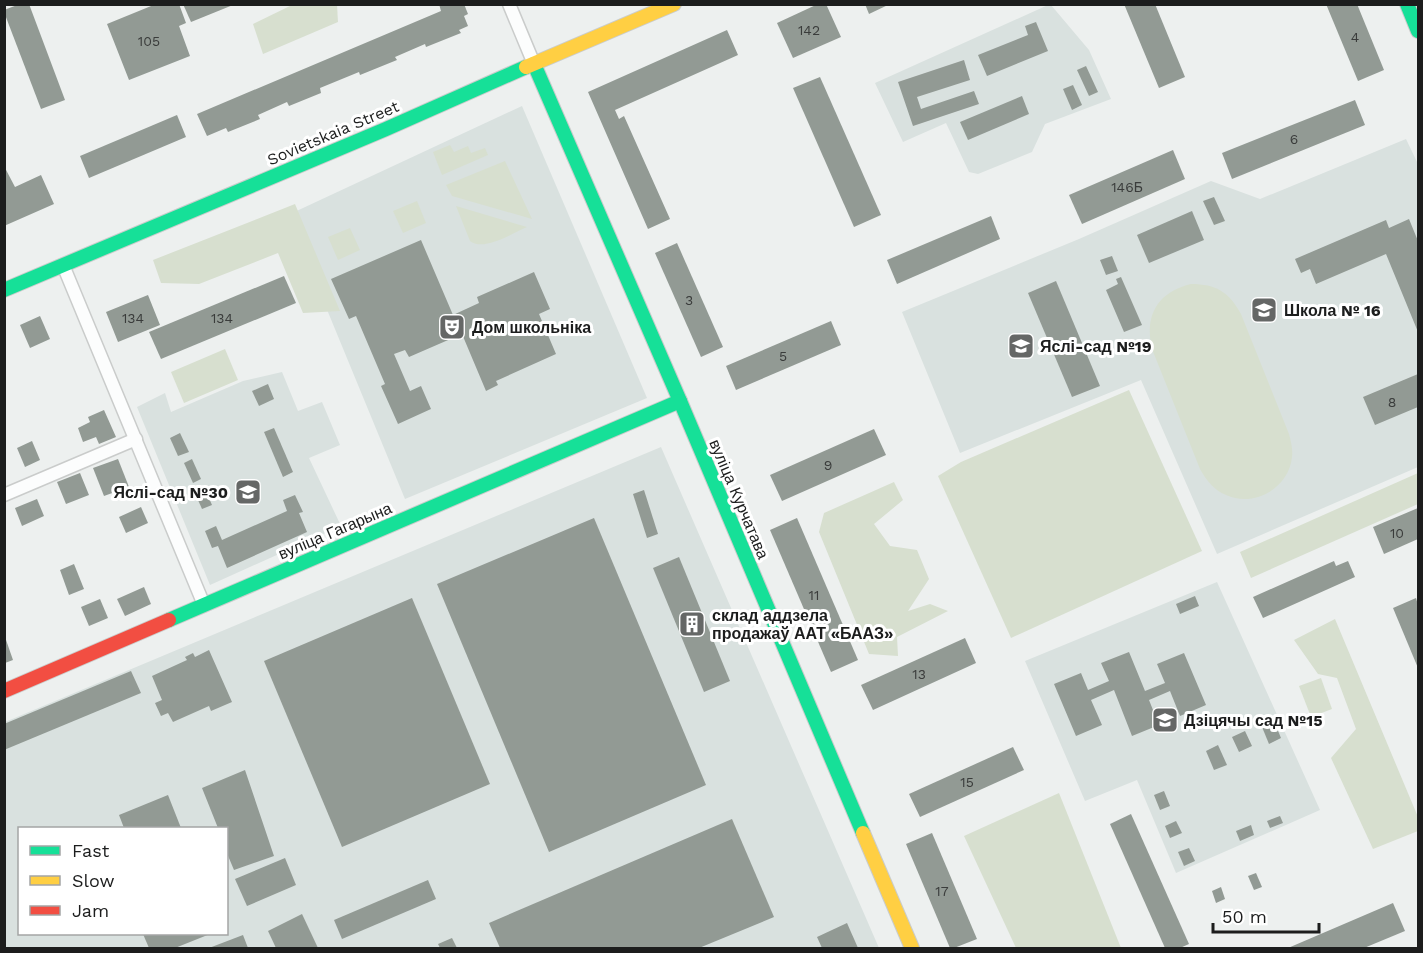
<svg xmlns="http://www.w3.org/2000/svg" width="1423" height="953" font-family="'Work Sans',sans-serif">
<rect width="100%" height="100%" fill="#edf0ef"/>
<!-- built -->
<g fill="#d9e1df" fill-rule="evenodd">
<polygon points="1048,5 1051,5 1089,50 1111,99 1045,124 1032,152 978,174 969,172 946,123 903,142 875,83"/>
<polygon points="522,106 647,398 405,499 288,215"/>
<polygon points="1406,139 1418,164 1418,467 1217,554 1141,380 960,453 902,312 1079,239 1211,181 1260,199"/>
<polygon points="282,372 298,411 322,402 340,445 309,458 341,526 210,585 137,407 165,393 171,412 243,381"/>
<path d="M661,447L879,948H5V722ZM20,828H226V934H20Z"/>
<polygon points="1217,582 1320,810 1176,873 1137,780 1085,801 1025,661"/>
</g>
<!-- green -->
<g fill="#d7dfcf">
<polygon points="292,5 337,5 338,22 263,54 253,24"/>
<polygon points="450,145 454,152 468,146 471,153 485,148 488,155 442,175 433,152"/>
<polygon points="505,161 532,219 452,196 446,185"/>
<polygon points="417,201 426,223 403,233 393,211"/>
<polygon points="295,204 340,311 303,313 278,253 199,284 161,283 153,260"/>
<path d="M456,206L527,227C513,233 483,252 470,241Z"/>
<polygon points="350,228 360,250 338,260 328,237"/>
<path d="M1191,284C1216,284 1229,292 1241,314L1289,434C1291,442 1293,449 1292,457C1289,488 1254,508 1226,495C1214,490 1206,480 1200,469L1152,349C1144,315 1158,292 1191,284Z"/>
<polygon points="225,349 238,380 184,403 171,372"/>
<polygon points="1129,390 1202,551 1011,638 938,476 961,462"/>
<polygon points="1418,473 1418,504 1251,578 1240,552"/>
<polygon points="894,482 903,500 874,524 890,546 917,550 929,579 908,611 930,604 948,611 897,637 898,656 869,654 819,532 824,513"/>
<polygon points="1335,619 1418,817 1418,831 1373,849 1331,758 1356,729 1337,678 1318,674 1294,640"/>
<polygon points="1321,678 1332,709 1311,717 1299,686"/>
<polygon points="1059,793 1121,948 1016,948 964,836"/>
</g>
<!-- building -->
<g fill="#929a94">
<polygon points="20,4 29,4 65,100 41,109 4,12 4,10"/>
<polygon points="156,4 179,4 186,23 179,26 190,56 129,80 107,24"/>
<polygon points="183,4 233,4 233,5 191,22"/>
<polygon points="439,4 464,4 468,14 464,16 468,26 459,30 461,33 426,47 425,44 395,57 397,60 360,75 359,72 320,88 321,93 289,106 287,102 258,115 260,119 228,132 226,128 207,136 197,114 441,11"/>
<polygon points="818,4 826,4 841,37 793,58 777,23"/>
<polygon points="865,4 890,4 869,14"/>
<polygon points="1124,4 1155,4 1185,77 1159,88"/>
<polygon points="1326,4 1357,4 1384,70 1358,81"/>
<polygon points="1036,22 1048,51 987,76 978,55 1028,35 1025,26"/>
<polygon points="727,30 738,55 615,110 619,119 624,116 670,219 648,229 588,92"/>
<polygon points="964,60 970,80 917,97 921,109 974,91 979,104 913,126 898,82"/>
<polygon points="1086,66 1098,92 1089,96 1077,70"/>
<polygon points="820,77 881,215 854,227 793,88"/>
<polygon points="1073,85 1082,105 1072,110 1063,89"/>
<polygon points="1022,96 1029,114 968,140 960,122"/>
<polygon points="1355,100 1365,125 1232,179 1222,153"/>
<polygon points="177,115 186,137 89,178 80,156"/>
<polygon points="1173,150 1185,179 1082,224 1069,195"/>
<polygon points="4,166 15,187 41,175 54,204 4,226"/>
<polygon points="1214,197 1225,221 1214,225 1203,201"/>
<polygon points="1192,211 1204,240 1149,263 1137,235"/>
<polygon points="991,216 1000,239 897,284 887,260"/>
<polygon points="1409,219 1418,241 1418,332 1386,254 1316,284 1310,269 1301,273 1295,259 1386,220 1389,228"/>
<polygon points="421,240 453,315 479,303 477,297 534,272 550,309 539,314 556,354 496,381 498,385 486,391 462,334 409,357 405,350 394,354 410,391 421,386 431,409 398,424 381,386 385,384 356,316 349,319 331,279"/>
<polygon points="677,243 723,347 701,357 655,253"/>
<polygon points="1112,256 1118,271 1106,275 1100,260"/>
<polygon points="284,276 296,303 161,359 149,332"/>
<polygon points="1121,277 1142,325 1124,332 1106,290 1118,284 1116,279"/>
<polygon points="1056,281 1100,386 1072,397 1028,293"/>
<polygon points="148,295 160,325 118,342 106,312"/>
<polygon points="40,316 50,339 30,348 20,325"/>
<polygon points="831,321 841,345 736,390 726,366"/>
<polygon points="1418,374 1418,407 1375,425 1363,397"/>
<polygon points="268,384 274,399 259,406 252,391"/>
<polygon points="104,410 116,437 99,444 96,437 83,442 78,428 90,422 88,417"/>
<polygon points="274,428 293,472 283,477 264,432"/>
<polygon points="874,429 886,455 782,501 770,475"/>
<polygon points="180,433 189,452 178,456 170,438"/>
<polygon points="32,441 40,460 25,467 17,448"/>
<polygon points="118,459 129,487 104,496 93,468"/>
<polygon points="192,459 201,479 193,483 184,463"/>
<polygon points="80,473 89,495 66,504 57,482"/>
<polygon points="204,487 212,505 202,509 194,491"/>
<polygon points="644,490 658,534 647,538 633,494"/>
<polygon points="295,495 303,512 299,513 307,532 227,568 218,546 212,548 205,531 216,526 222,540 287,511 283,500"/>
<polygon points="37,499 44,516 22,526 15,508"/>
<polygon points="141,507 148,523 126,533 119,517"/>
<polygon points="1418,508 1418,539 1384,554 1373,527"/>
<polygon points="594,518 706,785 549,852 437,584"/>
<polygon points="797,518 858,660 831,672 770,530"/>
<polygon points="679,557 730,681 704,692 653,568"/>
<polygon points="1334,561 1336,566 1348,561 1355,577 1263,618 1253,597"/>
<polygon points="74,564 84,589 69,595 60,570"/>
<polygon points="144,587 151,604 125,616 117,599"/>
<polygon points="1195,596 1199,606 1180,614 1176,604"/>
<polygon points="412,598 490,784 342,847 264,661"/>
<polygon points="1416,598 1418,605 1418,668 1393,608"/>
<polygon points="100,599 108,618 89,626 81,607"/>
<polygon points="5,637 13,660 5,663"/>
<polygon points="965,638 976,663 873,710 861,685"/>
<polygon points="209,650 232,702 211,711 209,706 173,722 168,713 161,716 155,703 162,700 152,676 187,660 185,657 193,653 195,657"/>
<polygon points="1129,652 1145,691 1165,683 1157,664 1184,653 1206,705 1180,716 1170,691 1149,700 1159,725 1132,736 1114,690 1091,700 1102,725 1076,736 1054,684 1081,673 1088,690 1109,681 1101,663"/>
<polygon points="131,671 141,693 4,750 4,724"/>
<polygon points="1274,721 1281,738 1269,744 1262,727"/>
<polygon points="1245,731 1252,746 1239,752 1232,737"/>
<polygon points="1218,745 1227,765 1214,770 1206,751"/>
<polygon points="1013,747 1024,770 920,817 909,794"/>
<polygon points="245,770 274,856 234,870 226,851 226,828 218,828 202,788"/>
<polygon points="1164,791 1170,806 1160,810 1154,795"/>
<polygon points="168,795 181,828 124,828 119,815"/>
<polygon points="1131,814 1189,944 1180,948 1165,948 1110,824"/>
<polygon points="1280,816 1283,823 1270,828 1267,821"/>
<polygon points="732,819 774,917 699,948 500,948 489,923"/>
<polygon points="1176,821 1182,833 1170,838 1165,826"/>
<polygon points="1251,825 1254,835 1240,841 1236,831"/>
<polygon points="932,833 977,939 954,948 950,948 906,844"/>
<polygon points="1189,848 1195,861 1184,866 1178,852"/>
<polygon points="285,858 296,885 247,906 235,879"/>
<polygon points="1256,873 1262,887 1254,890 1248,876"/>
<polygon points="428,880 436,899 342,939 334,920"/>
<polygon points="1221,887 1225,899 1216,903 1212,891"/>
<polygon points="1393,903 1405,931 1364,948 1288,948"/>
<polygon points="302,914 318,948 276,948 268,931"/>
<polygon points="847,923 858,948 822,948 817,937"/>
<polygon points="143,934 210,934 175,948 149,948"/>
<polygon points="243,935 248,948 209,948"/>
<polygon points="452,938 457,948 440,948 438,944"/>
</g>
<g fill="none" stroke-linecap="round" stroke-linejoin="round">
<defs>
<g id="street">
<polyline points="509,4 534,64"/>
<polyline points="63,265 204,605"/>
<polyline points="4,495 136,439"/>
</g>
<g id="fast">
<polyline points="1407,4 1418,31"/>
<polyline points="534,64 680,401 863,833"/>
<polyline points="4,290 386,129 526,67"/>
<polyline points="169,620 680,401"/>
</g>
<g id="slow">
<polyline points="526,67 674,4"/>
<polyline points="863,833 912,948"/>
</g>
<polyline id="jam" points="4,691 169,620"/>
</defs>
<!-- street casing -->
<use href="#street" stroke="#cacccb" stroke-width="15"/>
<!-- fast casing -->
<use href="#fast" stroke="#cacccb" stroke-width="16"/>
<!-- slow casing -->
<use href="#slow" stroke="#cacccb" stroke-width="16"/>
<!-- jam casing -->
<use href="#jam" stroke="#cacccb" stroke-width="16"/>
<!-- street -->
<use href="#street" stroke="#fcfdfd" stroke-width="12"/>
<!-- fast -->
<use href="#fast" stroke="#16e098" stroke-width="14"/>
<!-- slow -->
<use href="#slow" stroke="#ffcf43" stroke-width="14"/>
<!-- jam -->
<use href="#jam" stroke="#f24e42" stroke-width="14"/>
</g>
<!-- icons -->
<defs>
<symbol id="school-square" viewBox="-11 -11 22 22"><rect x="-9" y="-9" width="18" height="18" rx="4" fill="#656766" stroke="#fff"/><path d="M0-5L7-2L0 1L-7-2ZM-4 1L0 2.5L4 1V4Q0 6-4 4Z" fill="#fff"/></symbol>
<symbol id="theatre-square" viewBox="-11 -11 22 22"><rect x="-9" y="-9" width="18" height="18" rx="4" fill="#656766" stroke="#fff"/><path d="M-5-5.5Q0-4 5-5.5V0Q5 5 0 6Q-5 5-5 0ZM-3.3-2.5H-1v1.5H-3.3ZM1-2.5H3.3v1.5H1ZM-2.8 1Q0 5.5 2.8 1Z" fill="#fff"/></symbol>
<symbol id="building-square" viewBox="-11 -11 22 22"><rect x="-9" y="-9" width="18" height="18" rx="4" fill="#656766" stroke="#fff"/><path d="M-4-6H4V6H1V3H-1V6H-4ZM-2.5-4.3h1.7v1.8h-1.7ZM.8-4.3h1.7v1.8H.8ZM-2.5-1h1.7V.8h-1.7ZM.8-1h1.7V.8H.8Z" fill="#fff"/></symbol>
</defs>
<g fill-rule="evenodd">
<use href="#school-square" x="1249" y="295" width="30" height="30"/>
<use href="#theatre-square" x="437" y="312" width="30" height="30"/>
<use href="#school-square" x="1006" y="331" width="30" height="30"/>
<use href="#school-square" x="233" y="477" width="30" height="30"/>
<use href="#building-square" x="677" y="609" width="30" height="30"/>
<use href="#school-square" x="1150" y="705" width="30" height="30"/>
</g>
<g text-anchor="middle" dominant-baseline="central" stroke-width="6" stroke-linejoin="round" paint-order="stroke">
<!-- number labels -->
<g font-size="14" fill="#3a3c3b">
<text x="809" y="30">142</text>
<text x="1355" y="37">4</text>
<text x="149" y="41">105</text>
<text x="1294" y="139">6</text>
<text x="1127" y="187">146Б</text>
<text x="689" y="300">3</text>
<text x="133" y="318">134</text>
<text x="222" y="318">134</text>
<text x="783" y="356">5</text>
<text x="1392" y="402">8</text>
<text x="828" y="465">9</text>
<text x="1397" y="533">10</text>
<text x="814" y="595">11</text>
<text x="919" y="674">13</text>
<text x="967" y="782">15</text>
<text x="942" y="891">17</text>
</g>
<!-- street labels -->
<g font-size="16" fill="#1c1d1d" stroke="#fff">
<text transform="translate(333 133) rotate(-23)">Sovietskaia Street</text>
<text transform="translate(739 499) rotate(67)">вуліца Курчатава</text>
<text transform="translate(335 531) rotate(-23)">вуліца Гагарына</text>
</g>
<!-- poi labels -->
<g font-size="16" font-weight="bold" fill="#1c1d1d" stroke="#fff" text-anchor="start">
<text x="1284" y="310">Школа № 16</text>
<text x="472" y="327">Дом школьніка</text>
<text x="1040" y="346">Яслі-сад №19</text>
<text x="228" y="492" text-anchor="end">Яслі-сад №30</text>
<text x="712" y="615">склад аддзела<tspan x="712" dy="18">продажаў ААТ «БААЗ»</tspan></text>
<text x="1184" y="720">Дзіцячы сад №15</text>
</g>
</g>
<!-- border -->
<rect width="1423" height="953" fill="none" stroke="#1c1d1d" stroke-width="12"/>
<!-- legend -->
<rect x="18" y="827" width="210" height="108" fill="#ffffff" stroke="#a4a5a5" stroke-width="1.5"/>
<rect x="30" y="846" width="30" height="9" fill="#16e098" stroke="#a4a5a5" stroke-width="1.5"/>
<text x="72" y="857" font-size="18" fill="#1c1d1d">Fast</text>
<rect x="30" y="876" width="30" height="9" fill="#ffcf43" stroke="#a4a5a5" stroke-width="1.5"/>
<text x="72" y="887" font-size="18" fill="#1c1d1d">Slow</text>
<rect x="30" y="906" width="30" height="9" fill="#f24e42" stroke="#a4a5a5" stroke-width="1.5"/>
<text x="72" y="917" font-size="18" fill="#1c1d1d">Jam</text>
<!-- scale -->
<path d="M1213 923v9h106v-9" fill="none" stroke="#1c1d1d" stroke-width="3"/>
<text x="1222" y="923" font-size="18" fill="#1c1d1d" stroke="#ffffff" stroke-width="4.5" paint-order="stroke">50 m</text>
</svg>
